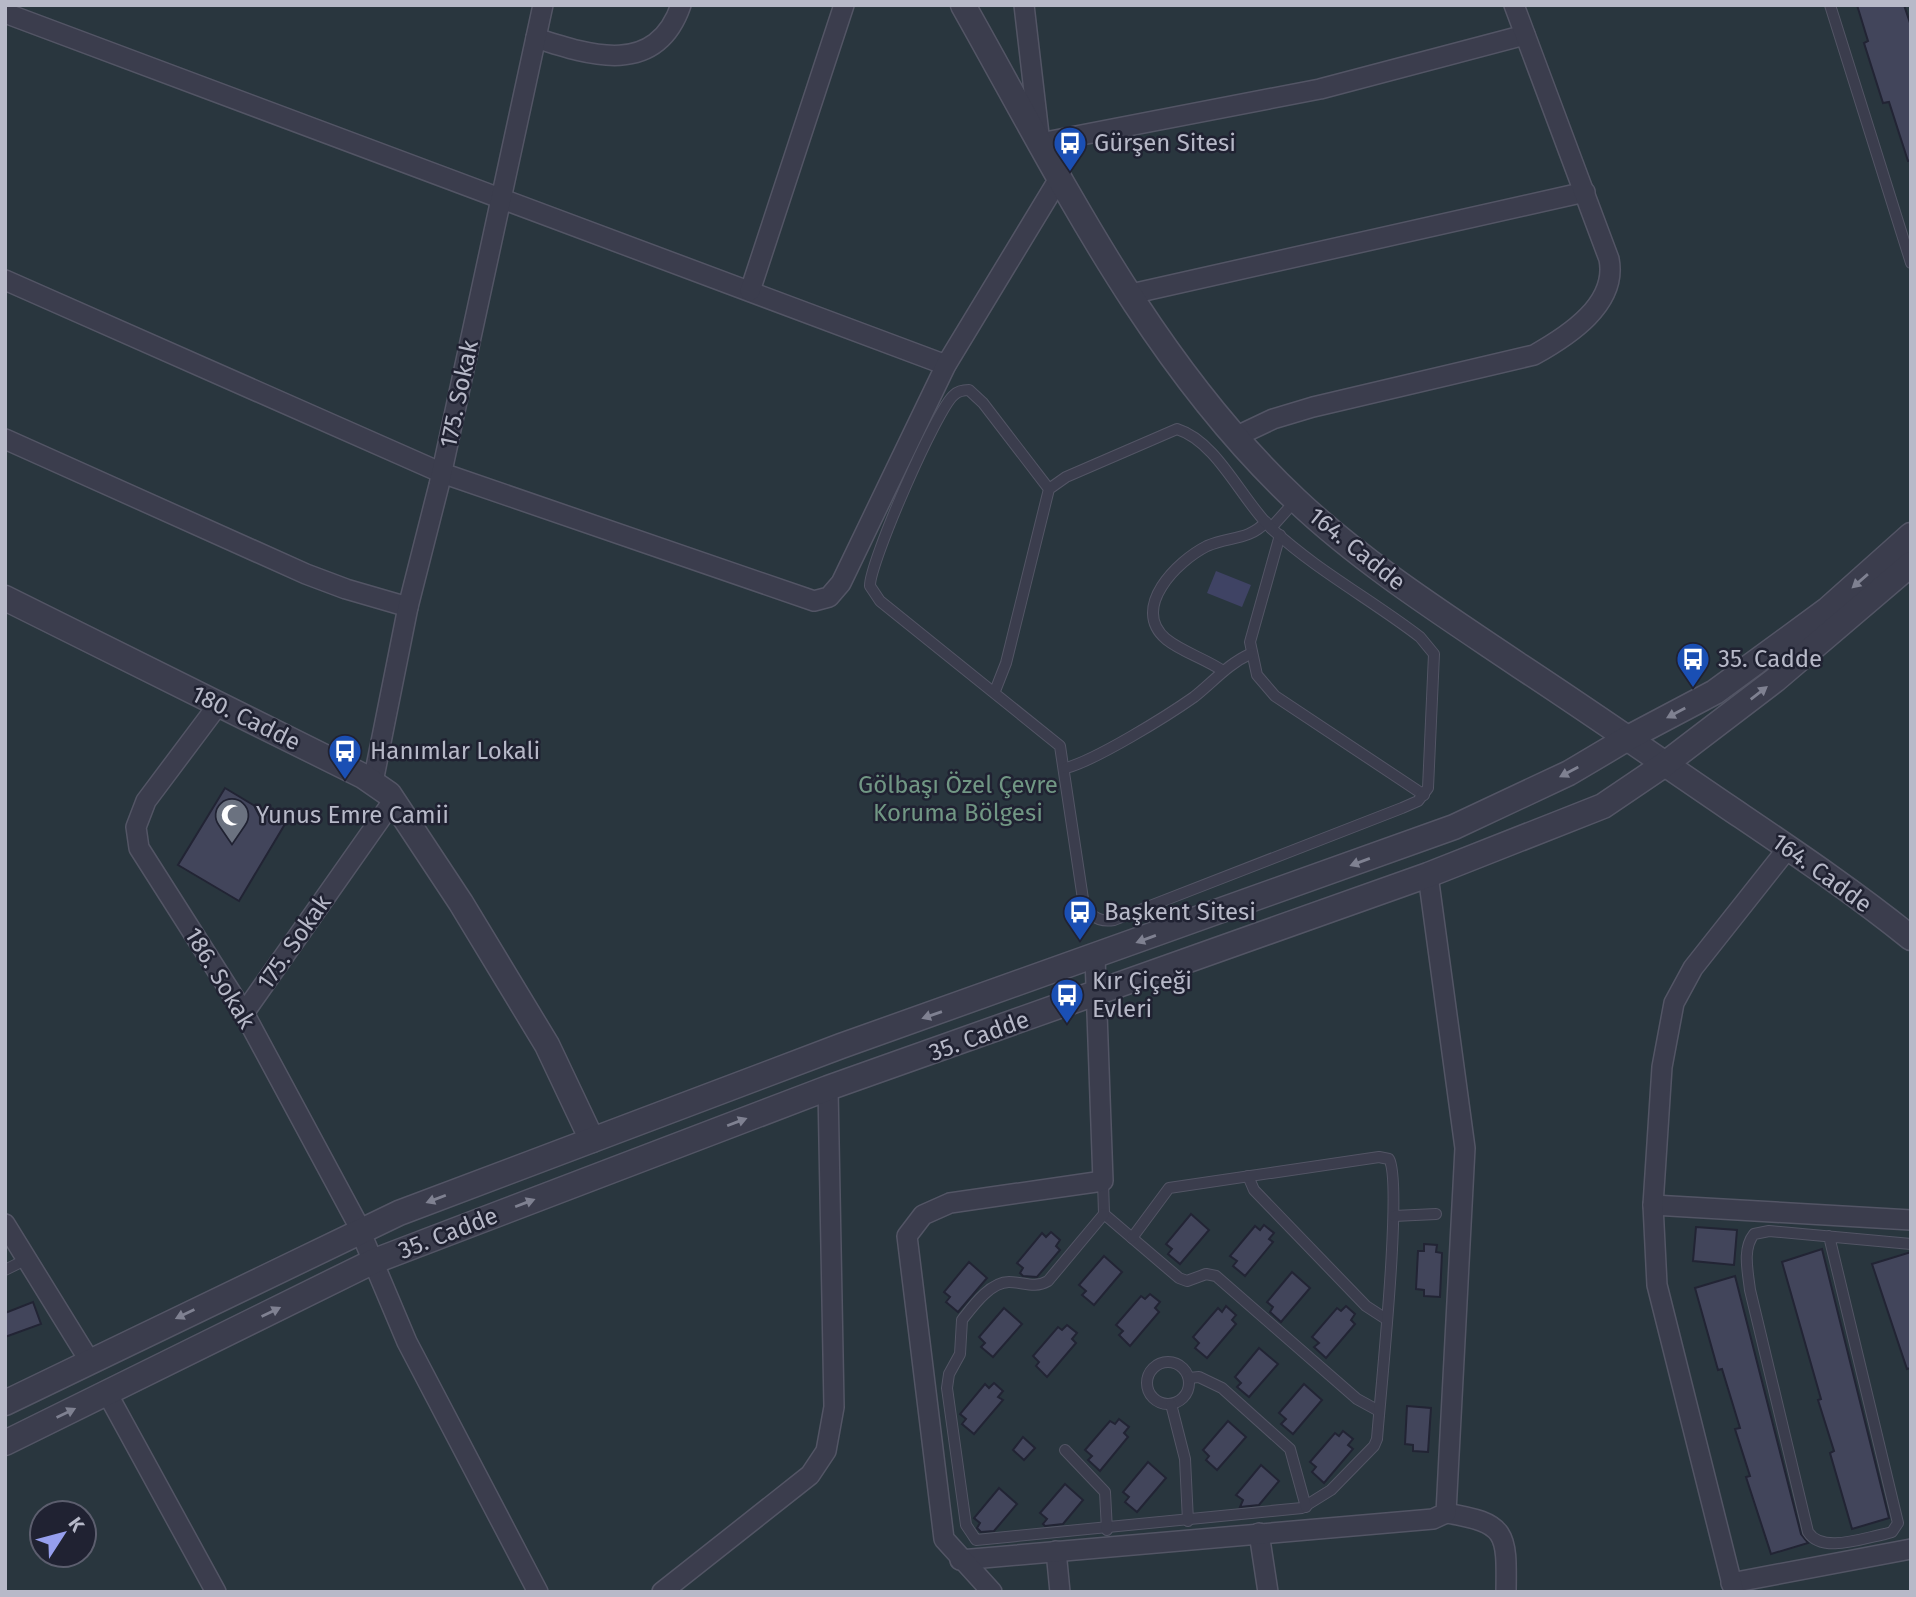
<svg xmlns="http://www.w3.org/2000/svg" width="1916" height="1597" font-family="'Fira Sans',sans-serif">
<rect width="100%" height="100%" fill="#272a3d"/>
<!-- green -->
<path fill="#29363e" fill-rule="evenodd" d="M5,5H1911V1592H5ZM42,1513H84V1555H42Z"/>
<!-- water -->
<polygon fill="#3f4364" points="1216,571 1251,585 1242,607 1207,593"/>
<!-- building -->
<g fill="#42455b" stroke="#222434" stroke-width="2">
<polygon points="1857,5 1904,5 1911,26 1911,160 1908,161 1889,102 1883,103 1864,43 1868,41"/>
<polygon points="225,788 285,824 239,901 178,865"/>
<polygon points="1191,1214 1209,1230 1180,1264 1168,1254 1172,1249 1166,1244"/>
<polygon points="1264,1225 1274,1233 1269,1239 1273,1242 1245,1276 1233,1266 1237,1261 1230,1256 1255,1226 1260,1230"/>
<polygon points="1696,1227 1737,1230 1734,1265 1693,1261"/>
<polygon points="1051,1232 1060,1240 1056,1246 1060,1250 1037,1277 1023,1276 1020,1273 1023,1268 1017,1263 1042,1233 1046,1237"/>
<polygon points="1424,1244 1437,1245 1436,1252 1442,1253 1440,1297 1424,1296 1424,1290 1416,1289 1418,1251 1424,1251"/>
<polygon points="1822,1249 1889,1518 1852,1529 1830,1453 1834,1451 1818,1400 1821,1399 1782,1262"/>
<polygon points="1911,1252 1911,1368 1907,1369 1872,1264"/>
<polygon points="1104,1256 1122,1272 1094,1305 1082,1295 1086,1291 1079,1285"/>
<polygon points="969,1262 987,1278 958,1312 946,1302 950,1297 944,1292"/>
<polygon points="1292,1272 1310,1288 1281,1322 1270,1312 1273,1307 1267,1302"/>
<polygon points="1735,1276 1801,1534 1808,1543 1771,1554 1746,1477 1750,1476 1735,1429 1740,1428 1722,1369 1718,1370 1695,1288"/>
<polygon points="1150,1294 1160,1302 1155,1308 1159,1312 1130,1346 1119,1335 1123,1331 1116,1325 1141,1296 1145,1299"/>
<polygon points="33,1302 41,1324 5,1337 5,1313"/>
<polygon points="1226,1306 1236,1315 1232,1320 1236,1324 1207,1358 1195,1348 1199,1343 1193,1337 1218,1308 1222,1312"/>
<polygon points="1346,1306 1355,1314 1351,1320 1355,1324 1326,1358 1314,1347 1319,1343 1312,1337 1337,1308 1341,1311"/>
<polygon points="1004,1308 1022,1324 993,1357 981,1347 985,1343 979,1337"/>
<polygon points="1067,1325 1077,1333 1072,1339 1076,1343 1047,1377 1036,1366 1039,1362 1033,1356 1058,1327 1062,1330"/>
<polygon points="1259,1348 1278,1364 1249,1397 1237,1387 1241,1383 1235,1377"/>
<polygon points="994,1383 1003,1391 998,1397 1003,1400 974,1434 962,1424 966,1419 960,1414 985,1384 989,1388"/>
<polygon points="1304,1384 1322,1400 1293,1434 1281,1424 1286,1419 1279,1413"/>
<polygon points="1407,1406 1431,1408 1428,1452 1413,1451 1413,1445 1405,1444"/>
<polygon points="1119,1419 1129,1427 1124,1433 1128,1437 1100,1471 1088,1460 1092,1456 1085,1450 1110,1421 1115,1424"/>
<polygon points="1228,1421 1246,1437 1217,1470 1206,1460 1209,1456 1203,1450"/>
<polygon points="1343,1431 1353,1439 1348,1445 1353,1449 1324,1483 1312,1472 1316,1467 1310,1462 1335,1433 1339,1436"/>
<polygon points="1023,1437 1035,1448 1024,1460 1013,1450"/>
<polygon points="1148,1462 1166,1478 1137,1512 1125,1502 1129,1497 1123,1492"/>
<polygon points="1261,1465 1279,1481 1259,1505 1240,1507 1243,1500 1236,1495"/>
<polygon points="1065,1484 1083,1500 1063,1524 1045,1526 1043,1524 1047,1519 1040,1513"/>
<polygon points="999,1488 1017,1504 994,1531 981,1532 977,1528 980,1523 974,1518"/>
</g>
<g fill="none" stroke-linecap="round" stroke-linejoin="round">
<defs>
<g id="service">
<polyline points="1830,5 1911,263"/>
<polyline points="1271,528 1296,500"/>
<polyline points="1280,535 1250,642 1257,675 1275,696 1424,795"/>
<path d="M1223,671C1206,659 1182,652 1166,639C1130,608 1177,561 1207,546C1229,536 1248,541 1266,522"/>
<path d="M995,691L1006,663L1049,489L1066,477L1177,429C1218,442 1242,501 1272,529C1316,570 1372,600 1420,637L1434,654L1428,788L1418,801L1402,808L1114,920C1097,923 1088,914 1083,899L1060,746L880,601L870,586C869,564 937,408 954,395C958,391 963,390 969,390L983,403L1049,489"/>
<path d="M1066,768C1096,760 1167,716 1194,697C1213,682 1228,664 1250,654"/>
<polyline points="1248,1176 1254,1190 1366,1306 1386,1319"/>
<polyline points="1103,1181 1104,1214 1179,1278 1187,1281 1206,1274 1216,1276 1357,1399 1379,1411"/>
<path d="M1104,1214L1048,1281C1034,1289 1024,1282 1009,1282C990,1282 973,1306 962,1320L960,1354L949,1374L947,1388L966,1525L976,1540L1302,1508L1331,1490L1374,1446L1377,1439C1380,1397 1403,1182 1389,1159L1379,1157L1169,1188L1132,1238"/>
<polyline points="1394,1216 1436,1214"/>
<path d="M1829,1236L1898,1523L1892,1532L1885,1534C1863,1538 1822,1554 1808,1532L1750,1290C1748,1272 1742,1249 1754,1234L1769,1231L1911,1244"/>
<polyline points="5,1270 27,1259"/>
<circle cx="1168" cy="1383" r="21"/>
<polyline points="1189,1378 1199,1377 1222,1388 1290,1449 1306,1507"/>
<polyline points="1171,1404 1185,1459 1188,1521"/>
<polyline points="1065,1450 1105,1492 1107,1530"/>
</g>
<g id="minor">
<polyline points="1024,5 1040,143 1320,89 1525,35"/>
<polyline points="5,13 946,365"/>
<path d="M536,38C591,56 656,77 681,5"/>
<polyline points="5,280 442,473 814,601 829,597 841,583 946,365 1060,177"/>
<polyline points="750,291 844,5"/>
<polyline points="1131,294 1585,192"/>
<path d="M1235,437L1273,419L1313,407L1534,355C1568,336 1618,304 1609,259L1514,5"/>
<polyline points="5,439 306,574 346,589 408,607"/>
<polyline points="218,705 146,801 136,827 139,848 244,1013 356,1221 407,1342 538,1592"/>
<polyline points="373,782 408,607 439,485 543,5"/>
<polyline points="244,1013 393,801"/>
<polyline points="1653,1205 1911,1220"/>
<polyline points="5,1224 89,1360"/>
<polyline points="107,1393 216,1592"/>
<path d="M1446,1513C1507,1523 1507,1532 1506,1592"/>
<polyline points="1259,1533 1268,1592"/>
<polyline points="1056,1551 1060,1592"/>
<polyline points="960,1560 1433,1519 1446,1513 1465,1148 1428,875"/>
<polyline points="1731,1583 1911,1549"/>
<polyline points="662,1592 810,1475 826,1451 834,1407 828,1088"/>
<polyline points="992,1592 944,1539 907,1236 923,1215 950,1203 1103,1181 1095,957"/>
<polyline points="1734,1592 1657,1285 1653,1205 1662,1067 1674,1003 1693,968 1788,848"/>
</g>
<g id="tertiary">
<path d="M963,5C1060,177 1150,363 1296,500C1364,564 1443,614 1520,666C1590,712 1659,760 1728,807C1790,849 1853,891 1911,938"/>
<polyline points="5,598 363,776 389,794 461,903 547,1045 592,1140"/>
<polyline points="5,1403 399,1213 841,1046 1454,827 1569,773 1628,738 1715,692 1827,610 1911,535"/>
<polyline points="5,1443 372,1262 828,1088 1428,875 1603,806 1665,764 1775,680 1911,564"/>
</g>
</defs>
<!-- service casing -->
<use href="#service" stroke="#535565" stroke-width="12"/>
<!-- minor casing -->
<use href="#minor" stroke="#535565" stroke-width="22"/>
<!-- tertiary casing -->
<use href="#tertiary" stroke="#535565" stroke-width="27"/>
<!-- service -->
<use href="#service" stroke="#3b3d4d" stroke-width="10"/>
<!-- minor -->
<use href="#minor" stroke="#3b3d4d" stroke-width="19"/>
<!-- tertiary -->
<use href="#tertiary" stroke="#3b3d4d" stroke-width="24"/>
</g>
<!-- one-way arrows -->
<defs><path id="oneway-solid" d="M-6-.8H1V-3.2L6.5 0L1 3.2V.8H-6Z" transform="scale(1.75)"/></defs>
<g fill="#7f8191">
<use href="#oneway-solid" transform="translate(1860 581) rotate(139)"/>
<use href="#oneway-solid" transform="translate(1759 693) rotate(-38)"/>
<use href="#oneway-solid" transform="translate(1676 713) rotate(152)"/>
<use href="#oneway-solid" transform="translate(1569 772) rotate(152)"/>
<use href="#oneway-solid" transform="translate(1360 862) rotate(160)"/>
<use href="#oneway-solid" transform="translate(1146 939) rotate(160)"/>
<use href="#oneway-solid" transform="translate(932 1015) rotate(161)"/>
<use href="#oneway-solid" transform="translate(737 1122) rotate(-21)"/>
<use href="#oneway-solid" transform="translate(436 1199) rotate(159)"/>
<use href="#oneway-solid" transform="translate(525 1203) rotate(-21)"/>
<use href="#oneway-solid" transform="translate(271 1312) rotate(-26)"/>
<use href="#oneway-solid" transform="translate(185 1314) rotate(154)"/>
<use href="#oneway-solid" transform="translate(66 1413) rotate(-26)"/>
</g>
<!-- icons -->
<defs>
<symbol id="bus-pin" viewBox="-11 -11 22 30"><path d="M0 17L-7.5 6A9.5 9.5 0 1 1 7.5 6Z" fill="#1a4fb4" stroke="#202232"/><path d="M-5-6H5V4H4V6H2V4H-2V6H-4V4H-5ZM-3.5-4V0h7V-4ZM-3.5 1.2v1.5H-2V1.2ZM2 1.2v1.5H3.5V1.2Z" fill="#fff"/></symbol>
<symbol id="mosque-pin" viewBox="-11 -11 22 30"><path d="M0 17L-7.5 6A9.5 9.5 0 1 1 7.5 6Z" fill="#6b7280" stroke="#202232"/><path d="M3.5-4.9A6 6 0 1 0 3.5 4.9A5 5 0 1 1 3.5-4.9Z" fill="#fff"/></symbol>
</defs>
<g fill-rule="evenodd">
<use href="#bus-pin" x="1051" y="124" width="38" height="52"/>
<use href="#bus-pin" x="1674" y="640" width="38" height="52"/>
<use href="#bus-pin" x="326" y="732" width="38" height="52"/>
<use href="#mosque-pin" x="213" y="796" width="38" height="52"/>
<use href="#bus-pin" x="1061" y="893" width="38" height="52"/>
<use href="#bus-pin" x="1048" y="976" width="38" height="52"/>
</g>
<g text-anchor="middle" dominant-baseline="central" stroke-width="5" stroke-linejoin="round" paint-order="stroke">
<!-- poi labels -->
<g font-size="24" fill="#b7b9c8" stroke="#202232" text-anchor="start">
<text x="1094" y="143">Gürşen Sitesi</text>
<text x="1718" y="659">35. Cadde</text>
<text x="370" y="751">Hanımlar Lokali</text>
<text x="256" y="815">Yunus Emre Camii</text>
<text x="1104" y="912">Başkent Sitesi</text>
<text x="1092" y="981">Kır Çiçeği<tspan x="1092" dy="28">Evleri</tspan></text>
</g>
<!-- street labels -->
<g font-size="24" fill="#b7b9c8" stroke="#202232">
<text transform="translate(459 394) rotate(-78)">175. Sokak</text>
<text transform="translate(1357 549) rotate(39)">164. Cadde</text>
<text transform="translate(246 718) rotate(26)">180. Cadde</text>
<text transform="translate(1822 873) rotate(36)">164. Cadde</text>
<text transform="translate(294 942) rotate(-55)">175. Sokak</text>
<text transform="translate(220 978) rotate(59)">186. Sokak</text>
<text transform="translate(979 1036) rotate(-20)">35. Cadde</text>
<text transform="translate(448 1233) rotate(-21)">35. Cadde</text>
</g>
<!-- park labels -->
<g font-size="24" fill="#719784" stroke="#202232">
<text x="958" y="785">Gölbaşı Özel Çevre<tspan x="958" dy="28">Koruma Bölgesi</tspan></text>
</g>
</g>
<!-- border -->
<rect width="1916" height="1597" fill="none" stroke="#b7b9c8" stroke-width="14"/>
<!-- north arrow -->
<g transform="translate(63 1534) rotate(54)"><circle r="33" fill="#202232" stroke="#5c5e6e" stroke-width="2"/>
<path d="M0-5L12 26L0 18L-12 26Z" fill="#969fee"/>
<text y="-10" font-size="19" font-weight="bold" text-anchor="middle" fill="#b7b9c8">K</text>
</g>
</svg>
